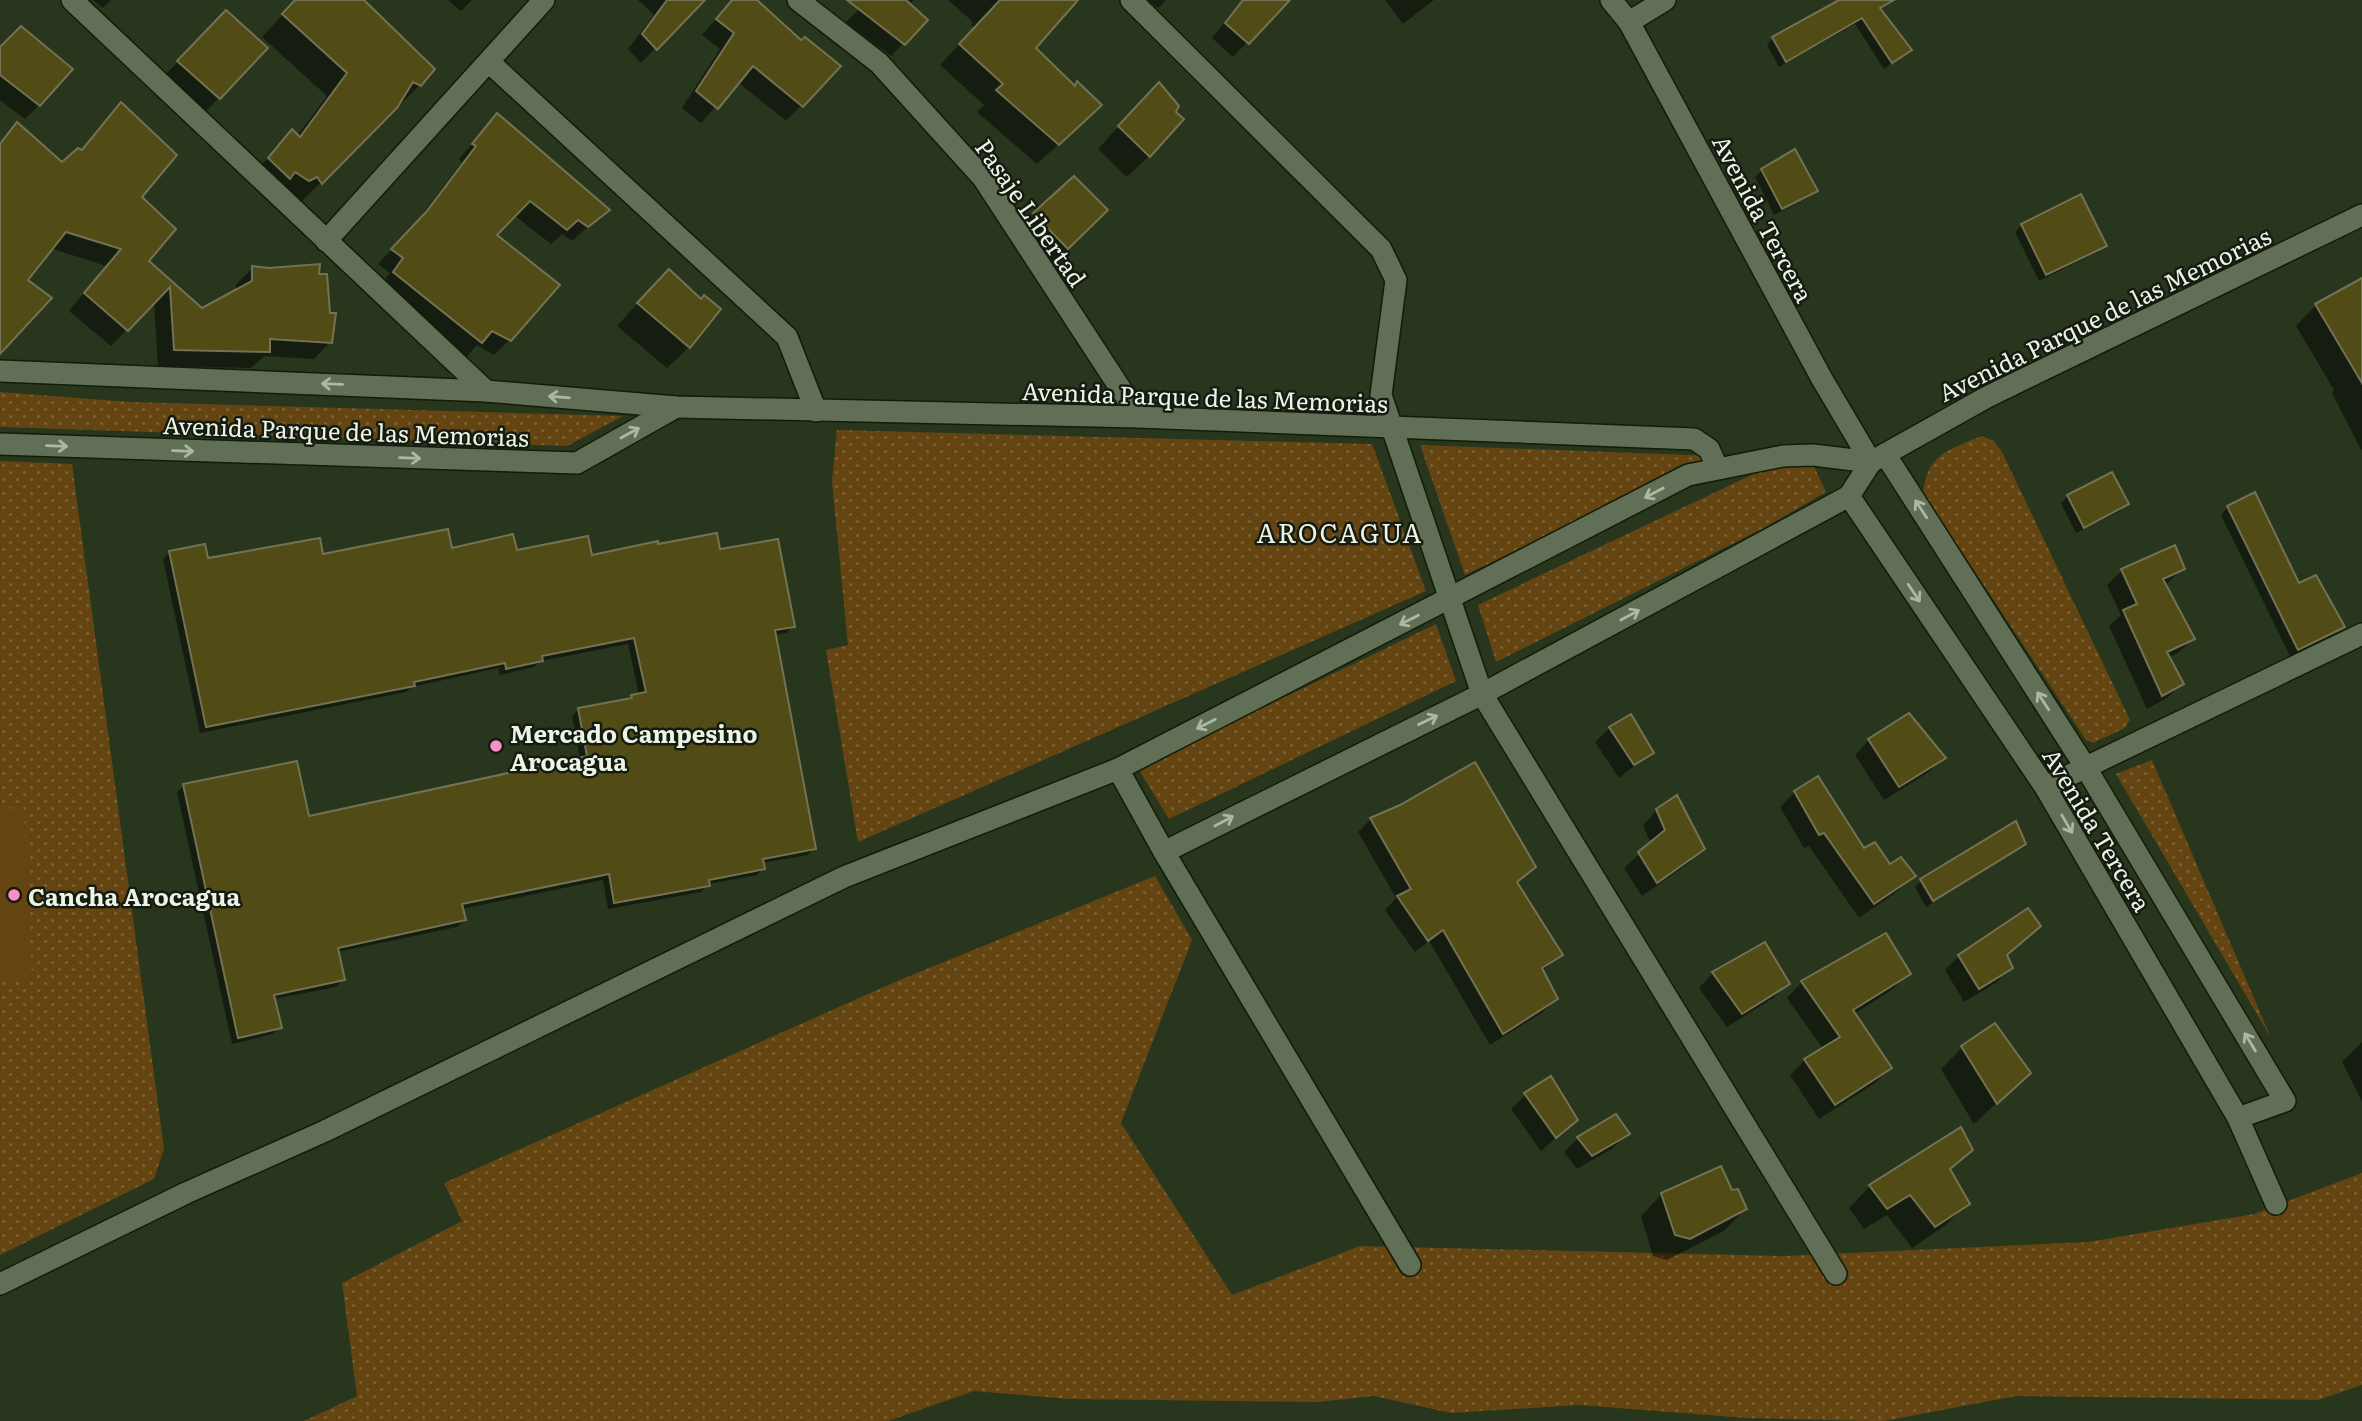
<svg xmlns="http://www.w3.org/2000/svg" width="2362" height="1421" font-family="Literata,serif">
<defs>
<pattern id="grass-dots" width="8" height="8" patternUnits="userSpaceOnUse" patternTransform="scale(1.75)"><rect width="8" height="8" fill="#644411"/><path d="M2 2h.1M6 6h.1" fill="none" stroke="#7a6034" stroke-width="1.8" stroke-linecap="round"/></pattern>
</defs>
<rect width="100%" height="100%" fill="#29361e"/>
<!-- grass -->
<g fill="url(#grass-dots)">
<polygon points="0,392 130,402 623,416 567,446 0,427"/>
<polygon points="837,430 1372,444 1426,591 858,842 826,650 848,645 832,482"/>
<path d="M1982,436L1994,441L2002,452L2130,720L2125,728L2093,743L2086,740L1923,493C1927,454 1950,449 1982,436Z"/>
<polygon points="1420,445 1716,456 1465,575"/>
<polygon points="1785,459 1811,460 1826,492 1762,529 1496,662 1478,605"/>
<polygon points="0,461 72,464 164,1149 154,1179 0,1255"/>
<polygon points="1436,624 1456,681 1169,819 1138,768"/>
<polygon points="2152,760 2271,1038 2116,774"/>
<polygon points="1155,876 1192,940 1121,1123 1232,1295 1360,1246 1785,1256 2088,1242 2254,1214 2362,1173 2362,1385 2318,1400 2016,1396 1884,1421 1867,1421 1747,1418 1579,1405 1451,1413 1374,1396 1318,1402 1069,1399 974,1391 888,1421 304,1421 357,1396 342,1283 462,1221 444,1183 895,982"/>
</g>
<!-- garden -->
<polygon fill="#644411" points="24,808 32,980 0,982 0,809"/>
<!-- shadow -->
<g fill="#0007">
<polygon points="93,0 111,0 103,8"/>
<polygon points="296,0 361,0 420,85 299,204 273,193 267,199 247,181 292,131 297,136 327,96 262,37"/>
<polygon points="448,0 472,0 461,11"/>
<polygon points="638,0 702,0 641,63 628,49 654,15"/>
<polygon points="733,0 755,0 801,43 839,66 786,121 738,82 701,123 682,108 720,49 702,35"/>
<polygon points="868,0 913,0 909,5 926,20 891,56 846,22"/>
<polygon points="948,0 1076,0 1033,48 1073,88 1077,83 1079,125 1037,164 977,112 984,105 940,65 975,28 971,25 973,22"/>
<polygon points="1147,0 1166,0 1158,8"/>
<polygon points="1242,0 1288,0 1233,57 1212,38"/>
<polygon points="1385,0 1434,0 1403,24"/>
<polygon points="1848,0 1872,0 1909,50 1884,69 1855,24 1779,67 1767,45 1773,38"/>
<polygon points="226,13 219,98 205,112 164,76"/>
<polygon points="0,50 39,105 25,119 0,100"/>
<polygon points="121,105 140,197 147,261 202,310 236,291 236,284 253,268 317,276 330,342 314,359 264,356 251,368 158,366 154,301 111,346 69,311 106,266 50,248 25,280 0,351 0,142 17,124 62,164 80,151"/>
<polygon points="1137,106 1149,156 1127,177 1098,149"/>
<polygon points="497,115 607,210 572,241 562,234 551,244 514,215 494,235 509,340 494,355 477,345 466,357 379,287 390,273 378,264 411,229 462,162 459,159"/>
<polygon points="1762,170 1816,191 1809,197 1774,215 1755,177"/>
<polygon points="1074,179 1084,232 1045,270 1013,236"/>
<polygon points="2022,225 2105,246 2098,252 2039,281 2015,232"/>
<polygon points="2362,280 2362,449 2361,450 2332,393 2334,390 2296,326 2316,305"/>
<polygon points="647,293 689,347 667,368 617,326"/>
<polygon points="2068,496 2127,504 2120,511 2076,533 2061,503"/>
<polygon points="2228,507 2298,585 2342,627 2335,634 2290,656 2221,515"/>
<polygon points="657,546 718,551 793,626 786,633 774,635 814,848 808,855 762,863 763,868 757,875 709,884 701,892 608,909 603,880 461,909 464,920 457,927 337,952 343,980 336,987 273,999 280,1027 273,1034 232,1044 177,792 184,786 308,818 580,759 572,716 579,709 628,700 639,695 628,644 541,661 534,667 500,675 498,668 412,687 406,692 200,733 163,559 170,552 206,560 451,550 591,557"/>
<polygon points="2174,547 2183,568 2165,585 2193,639 2178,653 2168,658 2182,684 2167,698 2147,709 2109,626 2121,615 2107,585 2122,571"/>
<polygon points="1630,716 1652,752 1619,778 1595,742 1610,728"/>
<polygon points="1869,740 1943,758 1929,772 1884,800 1855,755"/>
<polygon points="1818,779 1863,851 1890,867 1913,876 1899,890 1859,918 1809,846 1804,848 1780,807 1795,792"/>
<polygon points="1657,810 1703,849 1689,863 1642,896 1624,868 1651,844 1643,825"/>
<polygon points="1371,819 1534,867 1516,884 1561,955 1542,971 1556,999 1543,1012 1490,1045 1429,941 1415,952 1385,910 1396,898 1358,832"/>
<polygon points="2024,843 1926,907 1915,887 1921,881"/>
<polygon points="2039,926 2006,957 2011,967 1997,982 1964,1002 1945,970 1959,956"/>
<polygon points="1885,935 1908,974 1893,989 1854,1014 1890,1068 1875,1083 1819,1119 1790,1075 1805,1060 1823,1049 1787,998 1802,982"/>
<polygon points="1713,973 1788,984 1773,998 1727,1027 1699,988"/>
<polygon points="2362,1042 2362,1102 2342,1062"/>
<polygon points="1962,1048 2029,1073 1974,1124 1941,1069"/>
<polygon points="1526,1094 1576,1120 1541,1151 1511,1109"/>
<polygon points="1627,1133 1613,1148 1577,1169 1564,1152 1578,1138"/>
<polygon points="1971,1150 1950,1171 1968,1203 1946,1225 1912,1248 1887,1215 1864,1229 1849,1208 1870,1186"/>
<polygon points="1731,1192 1745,1209 1724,1231 1667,1260 1653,1256 1641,1216 1662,1194"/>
</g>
<!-- building -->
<g fill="#514b15" stroke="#747254" stroke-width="2">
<polygon points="295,0 364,0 435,69 421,86 413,82 397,108 322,184 317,177 309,181 295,172 290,179 268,158 292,129 300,137 347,73 282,14"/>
<polygon points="667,0 705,0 657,50 642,34"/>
<polygon points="732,0 757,0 801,40 805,37 841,66 803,107 753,66 718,109 696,91 734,33 716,19"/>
<polygon points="847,0 906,0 928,20 905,45"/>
<polygon points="1000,0 1078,0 1036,48 1075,86 1077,81 1102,105 1059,145 996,90 1003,84 959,44"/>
<polygon points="1243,0 1290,0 1249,44 1225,23"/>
<polygon points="1839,0 1894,0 1880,8 1912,50 1892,63 1862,18 1786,62 1772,37"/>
<polygon points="226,10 268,48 220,99 177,61"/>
<polygon points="21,26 73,69 40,106 0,75 0,47"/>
<polygon points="1159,82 1179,106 1176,112 1184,119 1150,157 1118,126"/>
<polygon points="121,102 177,155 142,197 176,229 149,261 202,308 252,281 252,266 269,268 320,264 319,274 327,274 330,313 336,313 332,343 270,339 270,352 174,350 170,287 128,331 84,293 121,249 66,232 28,280 52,298 0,354 0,144 17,122 62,162 78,148 82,150"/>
<polygon points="497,113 610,210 588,227 578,220 567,230 530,201 497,235 560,285 511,341 492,331 482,343 393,272 403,258 391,249 426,212 476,146 472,144"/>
<polygon points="1795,149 1818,191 1782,209 1761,169"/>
<polygon points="1074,176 1108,210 1068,249 1033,213"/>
<polygon points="2081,194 2107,246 2046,275 2021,224"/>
<polygon points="669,269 701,299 704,295 721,309 690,348 637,303"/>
<polygon points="2362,278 2362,383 2315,304"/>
<polygon points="2112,472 2129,504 2084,528 2067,495"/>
<polygon points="2255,492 2299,583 2316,575 2345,627 2298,650 2227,506"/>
<polygon points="448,529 452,548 513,534 517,550 588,536 592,555 658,541 658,544 717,533 720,549 778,539 795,627 775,630 816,849 763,859 765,869 709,880 710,886 614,903 609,874 462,904 466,920 338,948 345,980 274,995 282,1028 238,1038 183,784 297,761 309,816 587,756 578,708 632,698 631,695 646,692 634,638 542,656 543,661 506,669 505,663 414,682 415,686 206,727 169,551 205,544 208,558 320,538 323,554"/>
<polygon points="2175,545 2185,569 2163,579 2195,639 2167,652 2184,684 2162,696 2123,610 2137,604 2121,569"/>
<polygon points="1909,713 1946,758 1899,787 1868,739"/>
<polygon points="1631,714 1654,753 1634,765 1609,727"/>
<polygon points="1475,762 1536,867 1517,882 1563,955 1542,968 1558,999 1503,1034 1443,930 1428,941 1397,896 1411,889 1370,818 1400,805"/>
<polygon points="1818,776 1864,848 1875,842 1890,864 1901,857 1916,876 1874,904 1824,833 1819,835 1794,791"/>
<polygon points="1677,795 1705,849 1657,883 1638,852 1665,830 1656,809"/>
<polygon points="2016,821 2026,844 1933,901 1920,879"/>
<polygon points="2028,908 2041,926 2007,955 2013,968 1979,989 1958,955"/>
<polygon points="1886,933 1911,974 1853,1010 1892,1068 1835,1105 1804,1059 1840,1037 1801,981"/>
<polygon points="1765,942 1790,984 1742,1014 1712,972"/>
<polygon points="1995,1023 2031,1073 1997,1104 1961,1046"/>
<polygon points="1551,1076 1578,1120 1556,1138 1524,1093"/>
<polygon points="1616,1114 1630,1134 1592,1156 1577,1137"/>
<polygon points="1961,1127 1973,1150 1950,1169 1970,1204 1935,1227 1910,1195 1887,1209 1869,1185"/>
<polygon points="1721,1166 1732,1190 1738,1189 1747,1209 1690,1239 1675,1235 1661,1193"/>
</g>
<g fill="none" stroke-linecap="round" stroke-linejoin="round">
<defs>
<g id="minor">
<polyline points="72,0 486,391"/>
<polyline points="798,0 879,63 983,178 1139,417"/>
<polyline points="1131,0 1381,249 1396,280 1381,395 1482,694 1836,1274"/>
<polyline points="1629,22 1665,0"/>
<polyline points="489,62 787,337 816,411"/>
<polyline points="326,241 544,0"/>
<polyline points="0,371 486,391 676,407 1139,417 1694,439 1709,449 1717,467"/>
<polyline points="0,444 577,463 676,407"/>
<polyline points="1885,454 2086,768 2285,1101 2238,1118"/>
<polyline points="1849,496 2045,787 2238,1118 2276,1204"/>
<polyline points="2045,787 2362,634"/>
<polyline points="1164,852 1410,1265"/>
</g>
<g id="tertiary">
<polyline points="1611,0 1629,22 1822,379 1871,462"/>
<polyline points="1118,769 1164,852 1482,694 1849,496 1871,462 1987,397 2362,215"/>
<polyline points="0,1284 186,1193 325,1131 844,877 1118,769 1688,475 1783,456 1813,455 1871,462"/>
</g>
</defs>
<!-- minor casing -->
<use href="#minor" stroke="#111d07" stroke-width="24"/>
<!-- tertiary casing -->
<use href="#tertiary" stroke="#111d07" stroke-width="24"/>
<!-- minor -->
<use href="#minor" stroke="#606f55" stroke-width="21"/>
<!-- tertiary -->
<use href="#tertiary" stroke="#606f55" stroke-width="21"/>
</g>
<!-- one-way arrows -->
<defs><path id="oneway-shaft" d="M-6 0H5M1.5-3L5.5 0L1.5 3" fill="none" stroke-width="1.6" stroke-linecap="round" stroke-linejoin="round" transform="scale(1.75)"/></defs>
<g stroke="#acb8a4">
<use href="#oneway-shaft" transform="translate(332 384) rotate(-178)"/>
<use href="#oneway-shaft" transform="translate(559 397) rotate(-175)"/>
<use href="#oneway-shaft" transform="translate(630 433) rotate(-29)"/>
<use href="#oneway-shaft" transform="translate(57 446) rotate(2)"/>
<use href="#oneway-shaft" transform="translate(183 451) rotate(2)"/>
<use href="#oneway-shaft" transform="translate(410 458) rotate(2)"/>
<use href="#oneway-shaft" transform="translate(1654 493) rotate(152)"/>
<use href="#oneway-shaft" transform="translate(1921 509) rotate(-123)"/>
<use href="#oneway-shaft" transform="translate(1914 593) rotate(56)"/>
<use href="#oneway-shaft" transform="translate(1630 615) rotate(-28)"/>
<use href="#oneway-shaft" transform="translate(1409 620) rotate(153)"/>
<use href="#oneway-shaft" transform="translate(2043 701) rotate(-123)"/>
<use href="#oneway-shaft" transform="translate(1428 720) rotate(-26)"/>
<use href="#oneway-shaft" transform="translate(1206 724) rotate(153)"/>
<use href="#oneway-shaft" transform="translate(1224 821) rotate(-28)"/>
<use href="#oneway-shaft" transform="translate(2067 824) rotate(60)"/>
<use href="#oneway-shaft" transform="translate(2250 1042) rotate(-121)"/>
</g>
<!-- markers -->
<g fill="#fa8fc8" stroke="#151b11" stroke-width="2.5">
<circle cx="496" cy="746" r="7"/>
<circle cx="14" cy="895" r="7"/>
</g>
<g text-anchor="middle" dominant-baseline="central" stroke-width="5" stroke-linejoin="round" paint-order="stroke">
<!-- street labels -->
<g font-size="24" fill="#ebf4e5" stroke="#151b11">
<text transform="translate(1032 212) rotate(55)">Pasaje Libertad</text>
<text transform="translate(1764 218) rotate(62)">Avenida Tercera</text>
<text transform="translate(2104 313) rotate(-26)">Avenida Parque de las Memorias</text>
<text transform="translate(1205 396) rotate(2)">Avenida Parque de las Memorias</text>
<text transform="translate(346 430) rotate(2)">Avenida Parque de las Memorias</text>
<text transform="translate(2098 829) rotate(59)">Avenida Tercera</text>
</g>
<!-- poi labels -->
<g font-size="24" font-weight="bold" fill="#ebf4e5" stroke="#151b11" text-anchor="start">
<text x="510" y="732">Mercado Campesino<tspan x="510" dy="28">Arocagua</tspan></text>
<text x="28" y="895">Cancha Arocagua</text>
</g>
<!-- neighbourhood labels -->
<g font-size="26" letter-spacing="2" fill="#ebf4e5" stroke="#151b11">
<text x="1340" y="531">AROCAGUA</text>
</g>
</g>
</svg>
